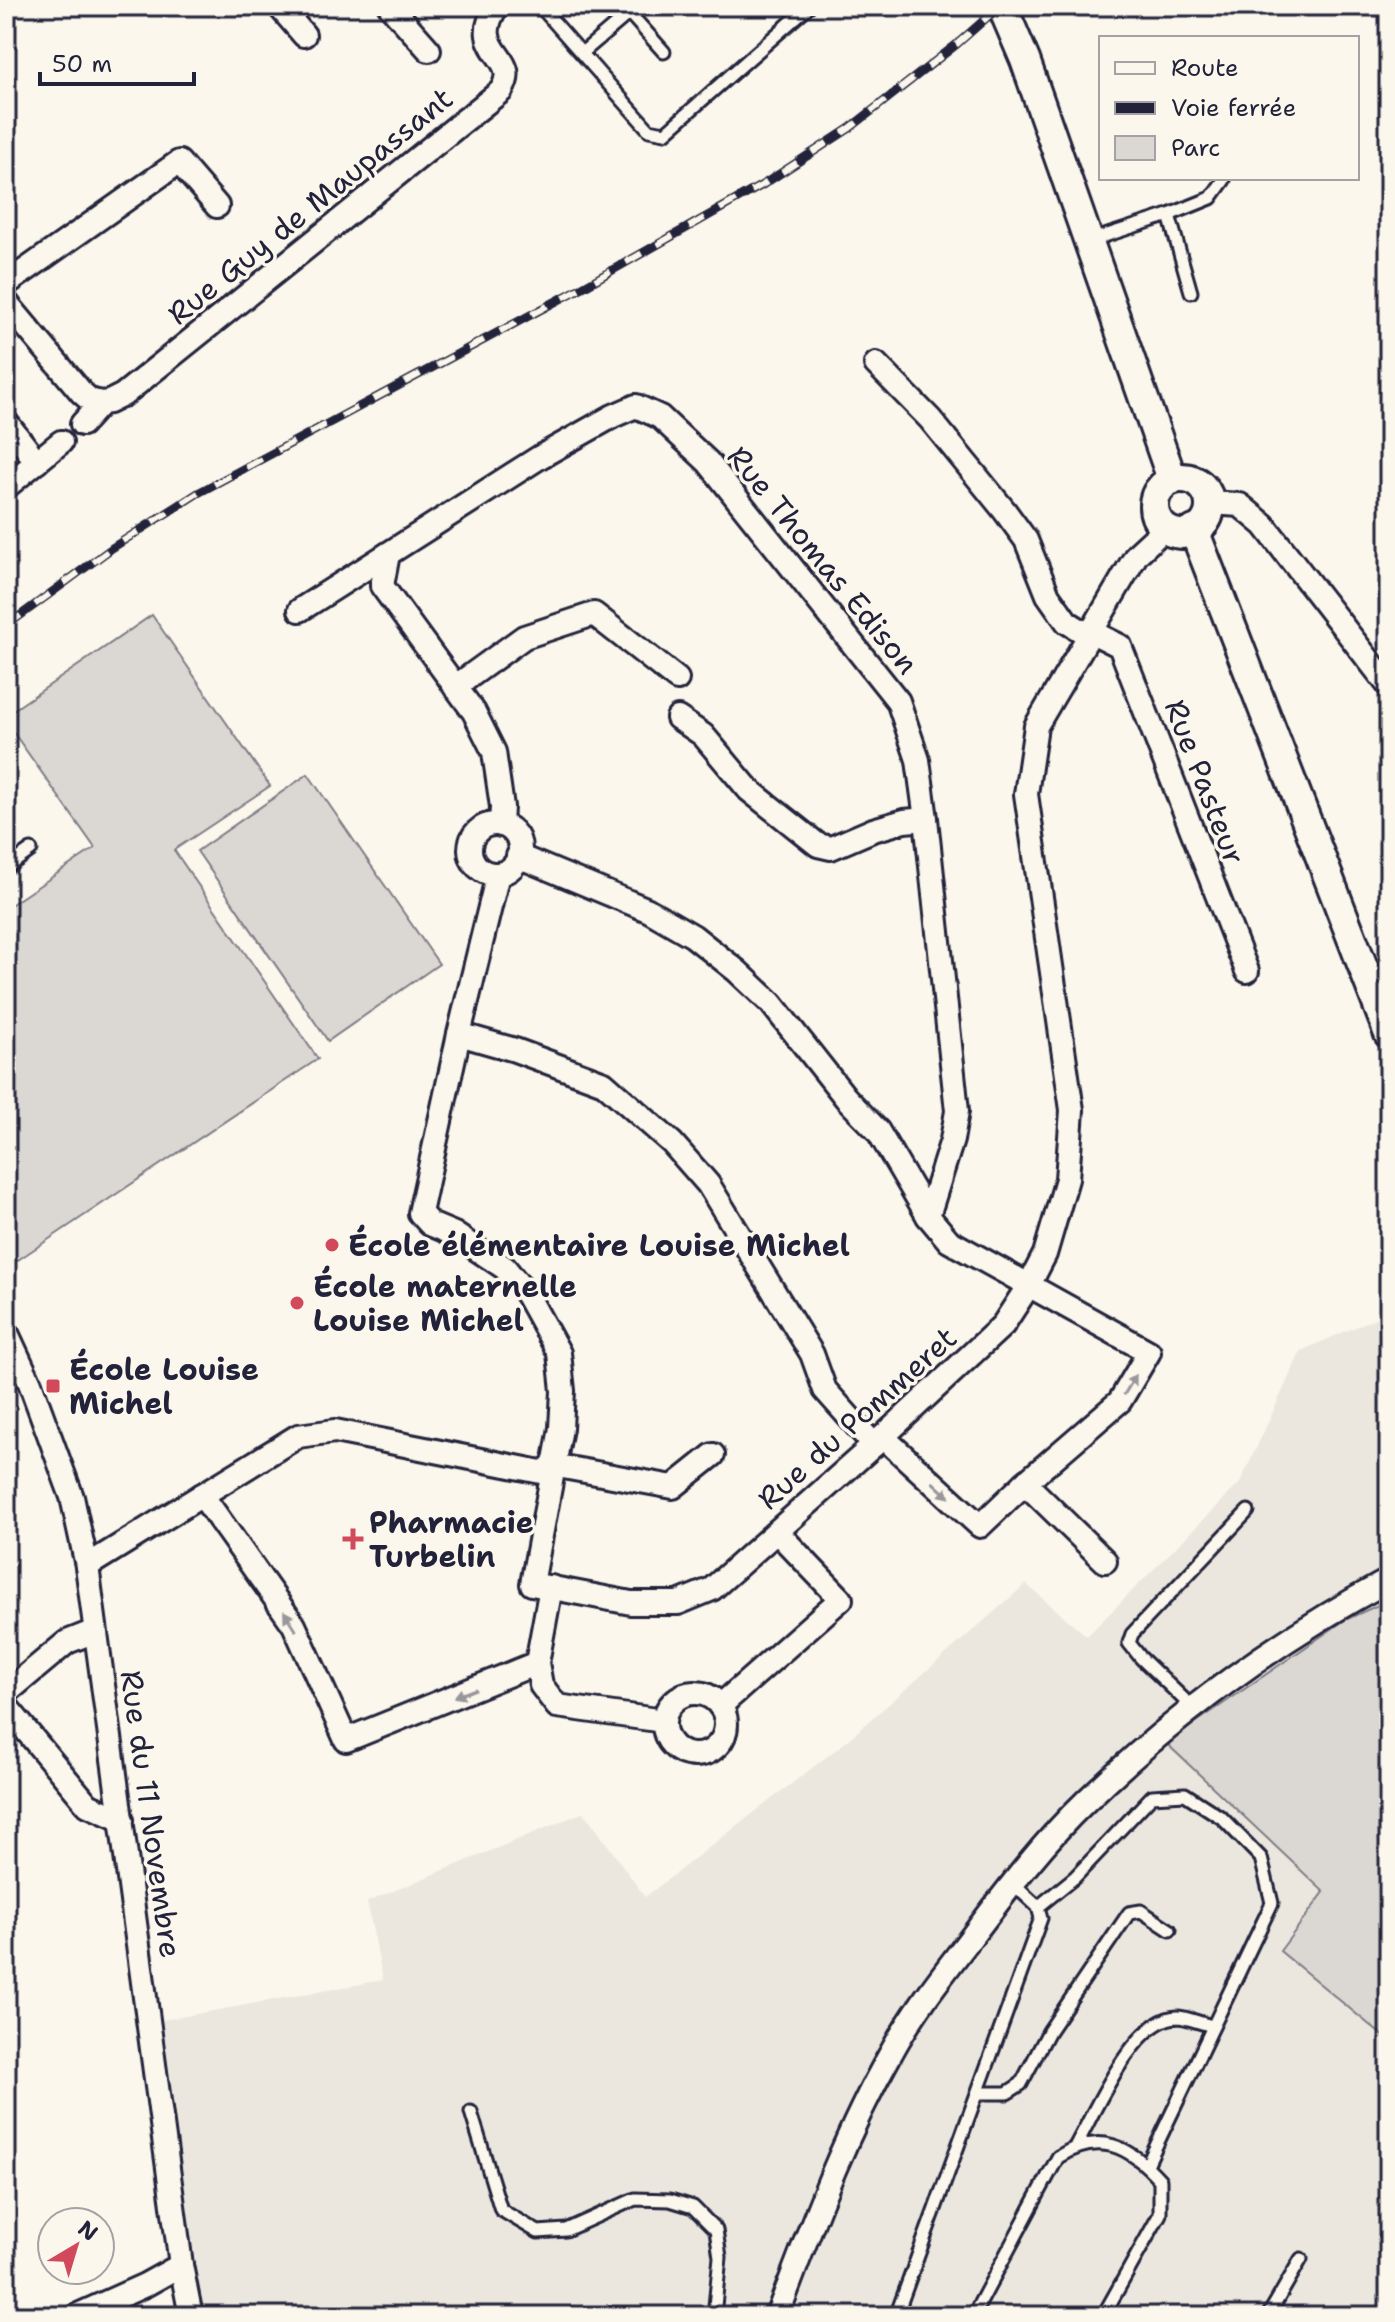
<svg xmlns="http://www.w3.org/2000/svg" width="1395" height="2322" font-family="'Shantell Sans',sans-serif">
<rect width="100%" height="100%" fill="#fbf7ec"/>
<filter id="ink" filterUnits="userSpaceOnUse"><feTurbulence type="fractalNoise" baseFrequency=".0125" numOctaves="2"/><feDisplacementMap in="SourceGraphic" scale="16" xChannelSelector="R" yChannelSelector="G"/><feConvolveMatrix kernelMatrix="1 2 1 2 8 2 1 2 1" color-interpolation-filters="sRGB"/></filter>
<g filter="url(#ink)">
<!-- built -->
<polygon fill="#ebe7df" points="1389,1312 1389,1600 1345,1621 1166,1743 1324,1892 1280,1951 1389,2041 1389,2307 1384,2316 199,2316 189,2268 163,2020 383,1980 367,1902 584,1812 645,1897 843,1744 1026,1584 1087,1636 1240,1483 1301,1351"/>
<!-- green -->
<g fill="#dbd8d3" stroke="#7e7d87" stroke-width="2">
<polygon points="152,615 270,786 174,850 318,1059 6,1268 6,908 95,848 6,722 6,715"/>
<polygon points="308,774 439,964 328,1041 197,851"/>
<polygon points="1389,1600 1389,2041 1280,1951 1324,1892 1166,1743 1345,1620"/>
</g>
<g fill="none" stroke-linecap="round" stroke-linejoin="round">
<!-- minor-tunnel -->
<polyline stroke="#d0ccc9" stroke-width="22" stroke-dasharray="22 11" stroke-linecap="butt" points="6,344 11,339"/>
<defs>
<g id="service">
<polyline points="540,6 649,130 665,133 809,6"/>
<polyline points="623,6 664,52"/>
<polyline points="582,53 629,13"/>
<polyline points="1169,215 1211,198 1224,180"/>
<polyline points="1089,241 1169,215 1191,292"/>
<polyline points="6,868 31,850"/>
<polyline points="1193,1708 1141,1658 1129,1643 1132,1634 1248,1511"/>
<polyline points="1038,1907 1075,1877 1152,1796 1185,1794 1222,1818 1261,1858 1272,1903 1147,2165"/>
<polyline points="978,2093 1007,2093 1021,2084 1049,2031 1129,1913 1141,1911 1170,1930"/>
<polyline points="471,2112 501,2210 538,2232 566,2230 635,2199 670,2200 693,2207 716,2230 720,2257 714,2316"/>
<path d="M1076,2145C1095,2112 1133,2019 1177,2017C1187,2017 1202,2024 1213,2026"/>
<polyline points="896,2316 1041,1918 1038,1907 1013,1884"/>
<path d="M973,2316L1058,2157C1099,2131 1129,2145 1160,2180V2214L1103,2316"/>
<polyline points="1268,2316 1301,2259"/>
</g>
<g id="minor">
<polyline points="279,6 304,35"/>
<polyline points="390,6 429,50"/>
<polyline points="6,284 179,162 217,206"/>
<polyline points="6,302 82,393 90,400 101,403"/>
<polyline points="876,364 930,419 1004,510 1026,540 1048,595 1067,622 1088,635"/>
<polyline points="6,422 37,462"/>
<path d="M82,424L101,403L109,402L123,395L501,91C524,55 466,53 497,6"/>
<polyline points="6,487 61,442"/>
<polyline points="1211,503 1240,505 1264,525 1389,686"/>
<polyline points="388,554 382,586 474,712 494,752 502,807 501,825"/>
<polyline points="300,610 540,457 613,416 636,406 660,417 708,462 898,701 918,760 926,819 957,1111 952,1140 928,1216"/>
<polyline points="1090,631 1120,646 1247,971"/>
<polyline points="455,687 524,637 594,614 677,679"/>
<polyline points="678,718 703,735 749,790 818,845 831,848 873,830 904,821 926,819"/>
<circle cx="495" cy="849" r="25"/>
<polyline points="518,856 648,910 693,936 737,971 771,1003 846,1098 878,1131 928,1216 949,1241 1149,1352 1120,1401 1025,1483 980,1526 883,1437"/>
<polyline points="498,874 459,1034 420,1213 430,1224 454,1234 505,1268 527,1295 559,1353 563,1391 561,1428 532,1584 631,1603 678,1603 712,1589 874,1445 1003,1325 1029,1285 1045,1254 1067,1179 1072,1110 1026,794 1036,726 1137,554 1163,530"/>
<polyline points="459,1034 515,1050 604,1083 672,1143 708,1184 812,1354 825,1390 874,1445"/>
<polyline points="6,1331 30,1383 72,1497 87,1566 181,2265 191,2316"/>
<polyline points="552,1465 673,1487 713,1455"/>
<polyline points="1025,1483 1105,1561"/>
<polyline points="202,1495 294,1625 346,1740 537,1663"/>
<polyline points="87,1566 298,1436 335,1431 551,1474"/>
<polyline points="551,1587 537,1663 541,1685 557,1706 664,1721"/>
<polyline points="6,1693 67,1642 95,1631"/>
<circle cx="695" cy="1724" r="31"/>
<polyline points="6,1706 88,1805 122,1820"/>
<polyline points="720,1706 841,1599 777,1532"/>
<polyline points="76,2316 145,2285 181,2265"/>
<path d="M777,2316C811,2227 843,2138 890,2055C913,2012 943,1974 973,1935C1007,1890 1045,1840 1086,1801C1176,1714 1279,1639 1389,1580"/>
</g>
<g id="tertiary">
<polyline points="1002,6 1025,60 1172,479"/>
<circle cx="1182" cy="506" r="28"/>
<polyline points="1194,530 1389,1034"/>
</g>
</defs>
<!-- service casing -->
<use href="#service" stroke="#22223b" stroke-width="17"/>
<!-- minor casing -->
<use href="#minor" stroke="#22223b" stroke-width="28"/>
<!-- tertiary casing -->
<use href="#tertiary" stroke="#22223b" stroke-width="34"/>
<!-- service -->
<use href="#service" stroke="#fbf7ec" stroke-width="11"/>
<!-- minor -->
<use href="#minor" stroke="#fbf7ec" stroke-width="22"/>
<!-- tertiary -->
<use href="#tertiary" stroke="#fbf7ec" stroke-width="28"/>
<defs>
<polyline id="rail" points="6,626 112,548 198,493 581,288 764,184 850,128 957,44 1000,6"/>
</defs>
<!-- rail casing -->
<use href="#rail" stroke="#22223b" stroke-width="9"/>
<!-- rail -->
<use href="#rail" stroke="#fbf7ec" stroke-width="6" stroke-dasharray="18" stroke-linecap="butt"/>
</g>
<!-- one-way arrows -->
<defs><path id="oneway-solid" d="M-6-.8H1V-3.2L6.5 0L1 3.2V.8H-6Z" transform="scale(2)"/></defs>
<g fill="#99979c">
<use href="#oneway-solid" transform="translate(1130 1385) rotate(-59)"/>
<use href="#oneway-solid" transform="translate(941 1490) rotate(43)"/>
<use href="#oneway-solid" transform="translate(290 1621) rotate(-122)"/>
<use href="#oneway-solid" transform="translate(465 1693) rotate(159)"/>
</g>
</g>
<!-- markers -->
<g fill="#d1495b" stroke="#fbf7ec" stroke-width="3">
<circle cx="332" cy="1245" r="8"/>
<circle cx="297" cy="1303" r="8"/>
<rect x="45" y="1378" width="16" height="16" rx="4"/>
<path d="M349 1527h8v8h8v8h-8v8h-8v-8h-8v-8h8z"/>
</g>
<g text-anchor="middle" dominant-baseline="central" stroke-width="7" stroke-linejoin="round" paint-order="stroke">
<!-- street labels -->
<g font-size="30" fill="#22223b" stroke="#fbf7ec">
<text transform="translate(310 206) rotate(-39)">Rue Guy de Maupassant</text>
<text transform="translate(823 560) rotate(51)">Rue Thomas Edison</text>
<text transform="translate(1205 782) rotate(69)">Rue Pasteur</text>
<text transform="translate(857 1418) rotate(-42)">Rue du Pommeret</text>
<text transform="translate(151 1814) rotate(82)">Rue du 11 Novembre</text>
</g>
<!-- poi labels -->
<g font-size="30" font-weight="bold" fill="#22223b" stroke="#fbf7ec" text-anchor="start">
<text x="348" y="1245">École élémentaire Louise Michel</text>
<text x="313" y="1286">École maternelle<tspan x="313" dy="34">Louise Michel</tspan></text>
<text x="69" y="1369">École Louise<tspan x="69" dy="34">Michel</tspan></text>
<text x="369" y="1522">Pharmacie<tspan x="369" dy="34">Turbelin</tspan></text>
</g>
</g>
<!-- margin -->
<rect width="1395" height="2322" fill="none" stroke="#fbf7ec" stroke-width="32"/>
<rect x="16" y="16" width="1363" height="2290" fill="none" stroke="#22223b" stroke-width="3" filter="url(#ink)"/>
<!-- legend -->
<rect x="1099" y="36" width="260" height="144" fill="#fbf7ec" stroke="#a4a2a5" stroke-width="2"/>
<rect x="1115" y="62" width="40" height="12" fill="#fbf7ec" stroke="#a4a2a5" stroke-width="2"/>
<text x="1171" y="76" font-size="24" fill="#22223b">Route</text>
<rect x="1115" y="102" width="40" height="12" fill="#22223b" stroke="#a4a2a5" stroke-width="2"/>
<text x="1171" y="116" font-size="24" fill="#22223b">Voie ferrée</text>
<rect x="1115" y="136" width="40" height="24" fill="#dbd8d3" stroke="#a4a2a5" stroke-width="2"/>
<text x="1171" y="156" font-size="24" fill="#22223b">Parc</text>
<!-- north arrow -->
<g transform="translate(76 2246) rotate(38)"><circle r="38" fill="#fbf7ec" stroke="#a4a2a5" stroke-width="2"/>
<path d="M0-6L14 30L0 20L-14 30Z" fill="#d1495b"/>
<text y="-12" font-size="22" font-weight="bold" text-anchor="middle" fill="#22223b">N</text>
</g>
<!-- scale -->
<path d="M40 72v12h154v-12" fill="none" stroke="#22223b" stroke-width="4"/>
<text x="52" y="72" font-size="24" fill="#22223b" stroke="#fbf7ec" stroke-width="6" paint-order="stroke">50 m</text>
</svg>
